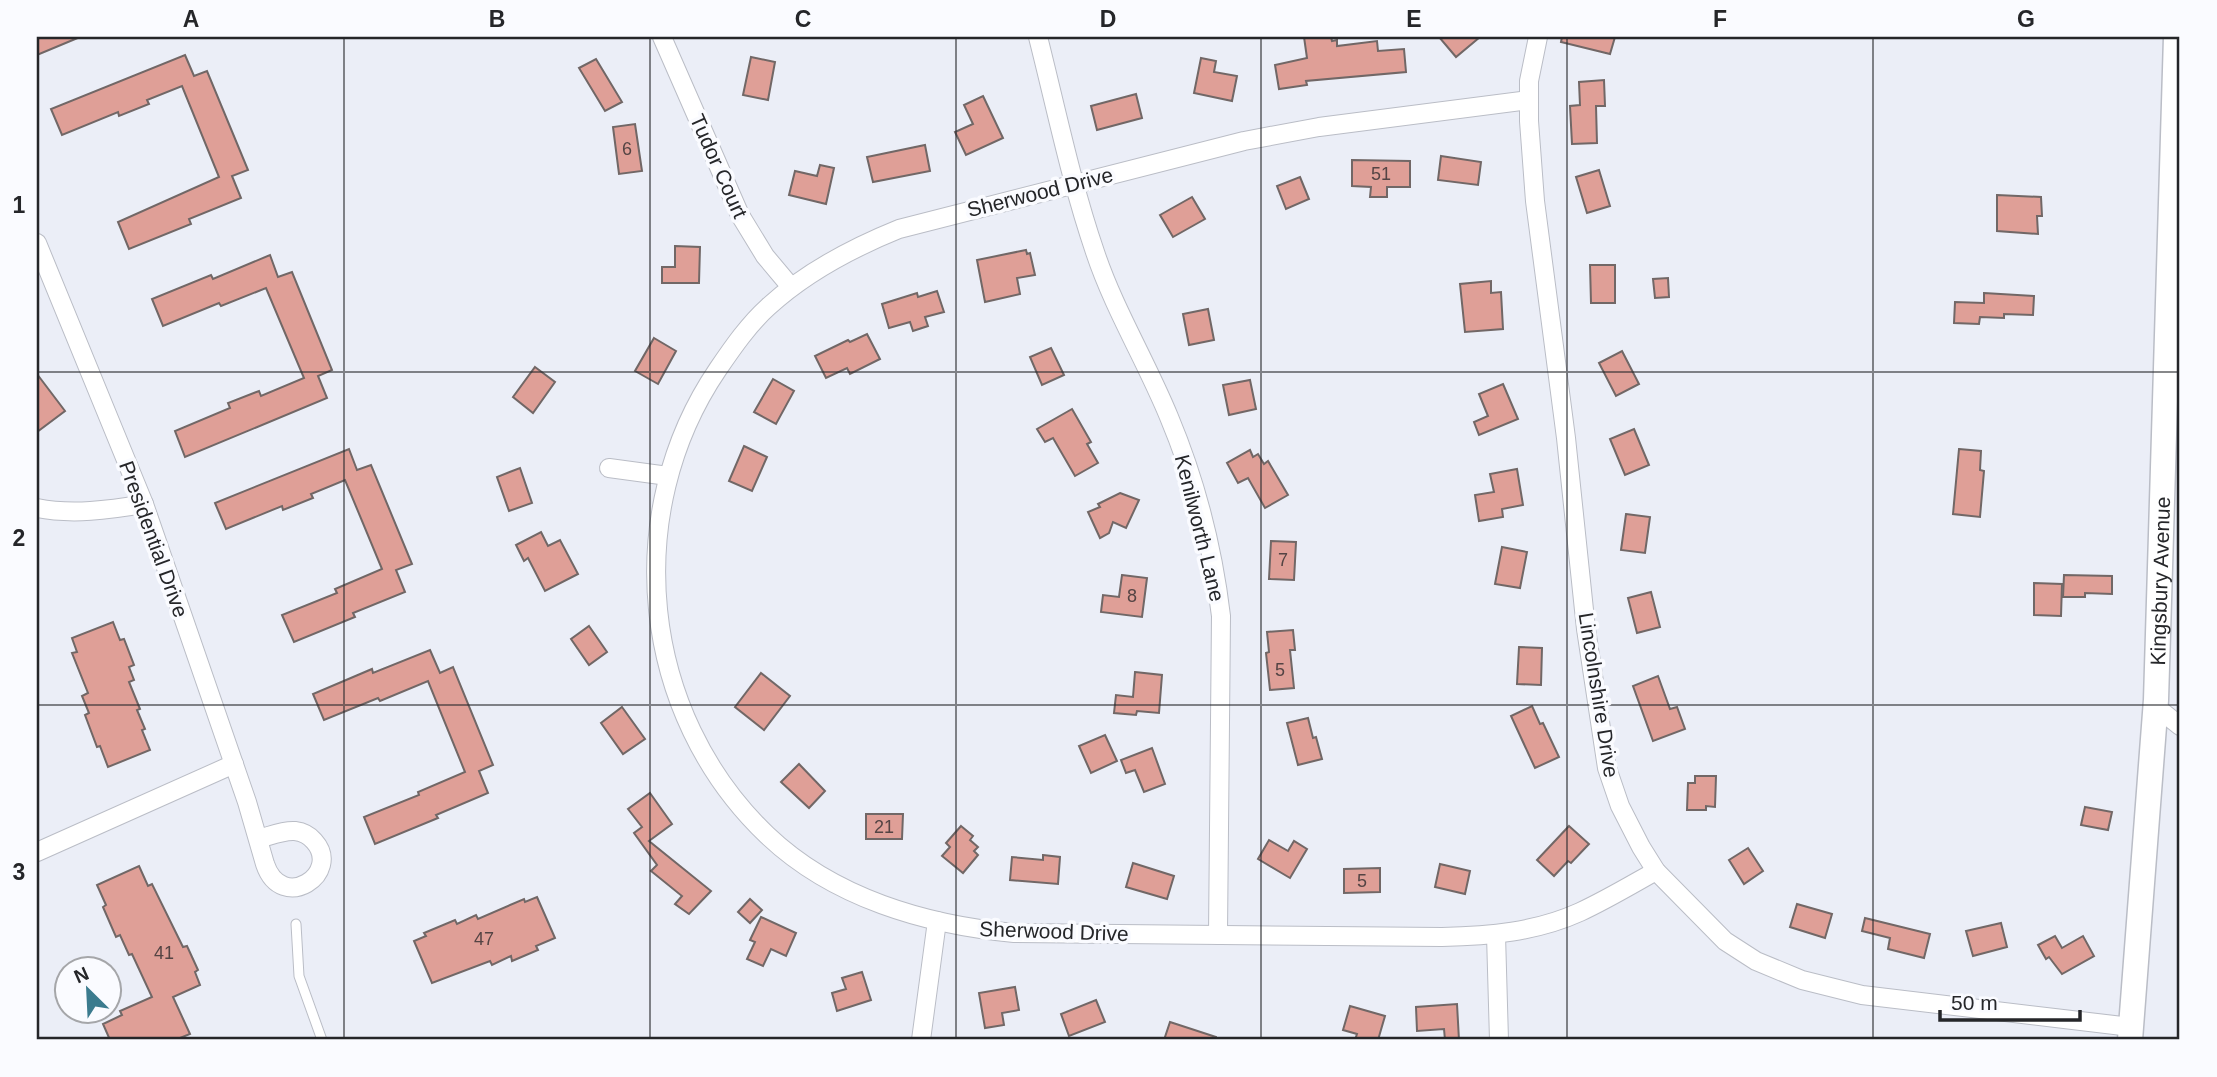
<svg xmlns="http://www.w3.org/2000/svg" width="2217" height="1077" font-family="Arial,sans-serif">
<rect width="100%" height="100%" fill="#ebeef7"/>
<!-- building -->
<g fill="#df9f97" stroke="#716766" stroke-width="2">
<polygon points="37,37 80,37 37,55"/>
<polygon points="1304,37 1331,37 1332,41 1337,40 1337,46 1377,41 1378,51 1404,49 1406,72 1306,81 1307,85 1279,89 1275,65 1307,58"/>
<polygon points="1439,37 1480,37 1456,57"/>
<polygon points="1562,37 1615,37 1610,54 1561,42"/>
<polygon points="185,55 194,76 207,71 248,170 232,176 241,198 189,219 191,224 129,249 118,222 219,177 182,86 147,100 149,104 119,116 118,112 62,135 51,109"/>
<polygon points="751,57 775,62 768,100 743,95"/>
<polygon points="1201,58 1216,61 1214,72 1237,76 1232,101 1194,93"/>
<polygon points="596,59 622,102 605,111 579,68"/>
<polygon points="1604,80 1605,106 1596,106 1597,143 1572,144 1570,106 1580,105 1579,82"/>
<polygon points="1136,94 1142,118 1097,130 1091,106"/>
<polygon points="983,96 1003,138 966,155 955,132 973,124 964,105"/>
<polygon points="635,124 642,171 619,174 613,127"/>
<polygon points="925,145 930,171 873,182 867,157"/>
<polygon points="1441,156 1481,162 1478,185 1438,180"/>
<polygon points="1352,160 1410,161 1410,187 1387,187 1387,197 1370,197 1371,187 1352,186"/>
<polygon points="820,165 834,168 826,204 789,195 795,171 817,176"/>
<polygon points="1599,170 1610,206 1587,213 1576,177"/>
<polygon points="1300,177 1309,199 1286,209 1277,186"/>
<polygon points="1997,195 2041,197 2042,216 2037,216 2038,234 1997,231"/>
<polygon points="1192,197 1205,219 1173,237 1160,215"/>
<polygon points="675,246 700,247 699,283 662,283 662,267 675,267"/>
<polygon points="1026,250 1027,254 1030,253 1035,275 1017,278 1020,294 985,302 977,260"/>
<polygon points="270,255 278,277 292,272 332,370 318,376 327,398 185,457 175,431 230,408 228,403 259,391 261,396 304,378 266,288 221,306 219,303 163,326 152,299 211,275 213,279"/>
<polygon points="1590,265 1615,265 1615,303 1591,303"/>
<polygon points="1668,278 1669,297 1655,298 1653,279"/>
<polygon points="1491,281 1491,293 1501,292 1503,329 1465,332 1460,284"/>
<polygon points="937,291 944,312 925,317 928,326 913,331 910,322 889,328 882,304 917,293 918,297"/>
<polygon points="1984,293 2034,296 2033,315 2004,314 2004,318 1980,317 1979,324 1954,323 1955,302 1984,303"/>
<polygon points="1208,309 1214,340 1189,345 1183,314"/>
<polygon points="867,334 880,359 850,374 847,368 826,378 815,356 848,340 850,342"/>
<polygon points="654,338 676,351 658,384 635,371"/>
<polygon points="1051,348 1064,375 1042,385 1030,357"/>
<polygon points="1622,351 1639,384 1616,396 1599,363"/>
<polygon points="535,367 555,382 533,413 513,397"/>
<polygon points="37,374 65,411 37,432"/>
<polygon points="773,379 794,391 776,424 754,412"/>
<polygon points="1250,380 1256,409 1229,415 1223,385"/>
<polygon points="1503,384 1518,419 1479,435 1474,422 1488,416 1479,394"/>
<polygon points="1072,409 1091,442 1087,444 1098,463 1075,476 1053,438 1045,442 1037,429"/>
<polygon points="1634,429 1649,465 1625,475 1610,439"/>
<polygon points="744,446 767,457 752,491 729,481"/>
<polygon points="349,449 357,470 371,465 412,564 396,570 405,592 353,613 355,617 294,642 282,615 337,593 335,589 382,569 345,480 311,494 313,498 283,510 282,506 226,529 215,503"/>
<polygon points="1959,449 1981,451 1980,470 1984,471 1980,517 1953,514"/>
<polygon points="1250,450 1253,457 1258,454 1264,464 1268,461 1288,495 1265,508 1248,478 1238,483 1227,463"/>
<polygon points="520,468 532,503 509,511 497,477"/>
<polygon points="1517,469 1523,505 1502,509 1503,517 1479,521 1475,495 1494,492 1490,474"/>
<polygon points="1120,493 1139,500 1126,528 1113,522 1109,533 1100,538 1088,512 1100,507 1098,504"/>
<polygon points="1626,514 1650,517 1645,553 1621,550"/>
<polygon points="541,532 548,546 560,540 578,574 545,591 528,558 524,561 516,545"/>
<polygon points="1271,541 1296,542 1294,580 1269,579"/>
<polygon points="1502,547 1527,552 1520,588 1495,584"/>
<polygon points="1122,575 1147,578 1142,617 1101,612 1103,595 1119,597"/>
<polygon points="2064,575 2112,576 2112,594 2085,593 2085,597 2063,597"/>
<polygon points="2034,583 2062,584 2061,616 2034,615"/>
<polygon points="1651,592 1660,627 1637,633 1628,598"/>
<polygon points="113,622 120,640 124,639 134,665 129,667 134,680 129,682 140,709 137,710 145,729 142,730 150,750 108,767 100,746 97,747 85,715 89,713 82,696 88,693 72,653 77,652 72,638"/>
<polygon points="589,626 607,652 589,665 571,639"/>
<polygon points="1293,630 1295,650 1290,650 1294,688 1270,690 1266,653 1269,652 1267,632"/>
<polygon points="1519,647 1542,648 1541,685 1517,684"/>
<polygon points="430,650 440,673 453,667 493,765 479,771 488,793 436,815 438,818 375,844 364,817 419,795 418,792 465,772 428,681 380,701 378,698 324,720 313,694 372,669 373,673"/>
<polygon points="1135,672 1162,675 1159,713 1137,711 1136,715 1114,713 1116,695 1133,697"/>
<polygon points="761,673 790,696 764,730 735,707"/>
<polygon points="1658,676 1670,709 1677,707 1685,729 1653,741 1633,686"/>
<polygon points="1532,706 1540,724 1543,723 1559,757 1535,768 1511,716"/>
<polygon points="622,707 645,739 623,754 601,723"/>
<polygon points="1308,718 1313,738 1316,737 1322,759 1298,765 1287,723"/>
<polygon points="1105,735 1117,761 1091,773 1079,746"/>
<polygon points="1152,748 1165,784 1144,792 1135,770 1126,773 1121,760"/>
<polygon points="799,764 825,791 809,808 781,782"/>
<polygon points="1695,776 1716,776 1715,807 1706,806 1706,810 1687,810 1688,783 1695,783"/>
<polygon points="650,793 672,824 649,841 711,891 689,914 675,904 682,896 651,871 657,865 634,833 642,827 628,809"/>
<polygon points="2085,807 2112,812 2108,830 2081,825"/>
<polygon points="866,814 903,814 902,839 866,839"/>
<polygon points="961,826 973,836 970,840 978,847 974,851 978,855 963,873 942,856 950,847 946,843"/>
<polygon points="1569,826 1589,844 1571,863 1568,861 1554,876 1537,860"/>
<polygon points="1269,840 1288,851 1294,841 1307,849 1290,878 1258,859"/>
<polygon points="1748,848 1763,871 1744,884 1729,860"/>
<polygon points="1043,855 1060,857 1058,884 1010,880 1012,857 1043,860"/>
<polygon points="1133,863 1174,876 1167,899 1126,887"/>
<polygon points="1440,864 1470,871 1465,894 1435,887"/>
<polygon points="139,866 148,886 152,884 183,947 187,946 198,970 195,972 200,985 173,997 190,1034 175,1040 110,1040 103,1024 122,1015 120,1011 152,997 132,954 129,955 120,935 116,937 103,907 106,905 97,885"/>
<polygon points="1380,868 1380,892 1344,893 1344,869"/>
<polygon points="537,897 555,938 536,946 538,950 512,961 511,956 492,965 490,961 432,983 414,941 426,936 424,933 455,920 457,924 476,915 478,919 524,899 525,902"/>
<polygon points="750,899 762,910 750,923 738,912"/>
<polygon points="1797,904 1832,914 1825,938 1790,927"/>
<polygon points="761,917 796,933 786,956 771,949 763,966 747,959 755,942 750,940"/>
<polygon points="1865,918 1930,934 1924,958 1888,949 1890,938 1862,931"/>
<polygon points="2001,923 2007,947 1973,956 1966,931"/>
<polygon points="2055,936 2062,948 2083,936 2094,956 2062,974 2049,957 2046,959 2038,945"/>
<polygon points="862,972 871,1000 837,1011 832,993 846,989 842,978"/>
<polygon points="1015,987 1019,1010 1002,1013 1004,1025 985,1028 979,993"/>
<polygon points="1096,1000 1105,1022 1069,1036 1061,1014"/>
<polygon points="1457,1004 1459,1040 1445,1040 1444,1029 1417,1031 1416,1007"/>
<polygon points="1350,1006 1385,1016 1378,1040 1355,1040 1357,1034 1343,1030"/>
<polygon points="1170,1022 1216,1037 1216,1040 1164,1040"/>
</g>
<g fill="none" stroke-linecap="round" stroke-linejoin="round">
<defs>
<polyline id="service" points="296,924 299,976 322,1040"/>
<g id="minor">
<polyline points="662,37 740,215 765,256 791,287"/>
<path d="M1038,37C1056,108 1071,182 1095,252C1114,309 1146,361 1169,417C1195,479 1213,549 1221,616L1218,935"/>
<polyline points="1538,37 1529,81 1529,121 1535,201 1566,438 1586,629 1607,768 1620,806 1641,847 1656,871 1725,941 1756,961 1802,980 1862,995 2131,1027"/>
<path d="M1529,100L1319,127L1244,141L899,229C852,248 806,272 768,307C749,324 733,347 718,369C620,513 640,714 767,835C833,898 926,925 1014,933L1442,937C1489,936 1536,932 1580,912C1606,900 1631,885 1656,871"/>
<path d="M37,243L144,504L247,802L265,864C282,914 343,873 314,841C309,835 303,832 295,831C283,830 270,836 258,839"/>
<polyline points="609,468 668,476"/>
<path d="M37,508C72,515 109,510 144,504"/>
<polyline points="2155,706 2180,726"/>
<polyline points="37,852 234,764"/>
<polyline points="1496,935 1499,1040"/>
<polyline points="921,1040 937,921"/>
</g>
<g id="secondary">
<path id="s1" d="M2130,1040L2156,700L2176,37"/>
</g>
</defs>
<!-- service casing -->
<use href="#service" stroke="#babdc6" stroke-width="11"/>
<!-- minor casing -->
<use href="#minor" stroke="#babdc6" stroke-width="20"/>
<!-- secondary casing -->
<use href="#secondary" stroke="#babdc6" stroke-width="27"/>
<!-- service -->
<use href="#service" stroke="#fff" stroke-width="9"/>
<!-- minor -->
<use href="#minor" stroke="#fff" stroke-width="18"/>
<!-- secondary -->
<use href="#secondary" stroke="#fff" stroke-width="24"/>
</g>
<!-- grid -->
<path fill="none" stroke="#252629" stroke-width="2" stroke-opacity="0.55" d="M344,37V1040M650,37V1040M956,37V1040M1261,37V1040M1567,37V1040M1873,37V1040M37,372H2180M37,705H2180"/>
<g text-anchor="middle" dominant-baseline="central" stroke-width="7" stroke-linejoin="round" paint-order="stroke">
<!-- number labels -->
<g font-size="18" fill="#544444">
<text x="627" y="149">6</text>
<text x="1381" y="174">51</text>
<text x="1283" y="560">7</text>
<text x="1132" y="596">8</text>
<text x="1280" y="670">5</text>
<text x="884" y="827">21</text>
<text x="1362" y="881">5</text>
<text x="484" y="939">47</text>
<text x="164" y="953">41</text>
</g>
<!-- street labels -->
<g font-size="21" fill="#252629" stroke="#fafbff">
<text transform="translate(719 166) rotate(66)">Tudor Court</text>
<text transform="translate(1040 192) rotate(-14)">Sherwood Drive</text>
<text transform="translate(1200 528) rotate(76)">Kenilworth Lane</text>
<text transform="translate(154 539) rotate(70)">Presidential Drive</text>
<text stroke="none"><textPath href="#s1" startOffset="460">Kingsbury Avenue</textPath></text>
<text transform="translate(1599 695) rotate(81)">Lincolnshire Drive</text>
<text transform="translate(1054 931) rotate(2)">Sherwood Drive</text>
</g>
</g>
<!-- border -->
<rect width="2217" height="1077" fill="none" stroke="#fafbff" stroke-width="77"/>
<!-- north arrow -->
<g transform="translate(88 990) rotate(336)"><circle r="33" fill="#fafbff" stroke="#a5a6a9" stroke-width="2"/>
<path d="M0-5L12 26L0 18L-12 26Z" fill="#3b7b8e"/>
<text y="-10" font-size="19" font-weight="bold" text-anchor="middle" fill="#252629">N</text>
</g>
<!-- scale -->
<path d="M1940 1010v10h140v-10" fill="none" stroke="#252629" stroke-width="3.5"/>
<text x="1951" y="1010" font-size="21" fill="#252629" stroke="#fafbff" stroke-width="5" paint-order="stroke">50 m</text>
<rect x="38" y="38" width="2140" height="1000" fill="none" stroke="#252629" stroke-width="2.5"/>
<g font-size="23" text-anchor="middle" font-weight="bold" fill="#252629">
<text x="191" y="27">A</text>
<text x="497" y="27">B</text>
<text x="803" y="27">C</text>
<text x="1108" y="27">D</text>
<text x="1414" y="27">E</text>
<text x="1720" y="27">F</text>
<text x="2026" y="27">G</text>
<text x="19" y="213">1</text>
<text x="19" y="546">2</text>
<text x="19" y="880">3</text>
</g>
</svg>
